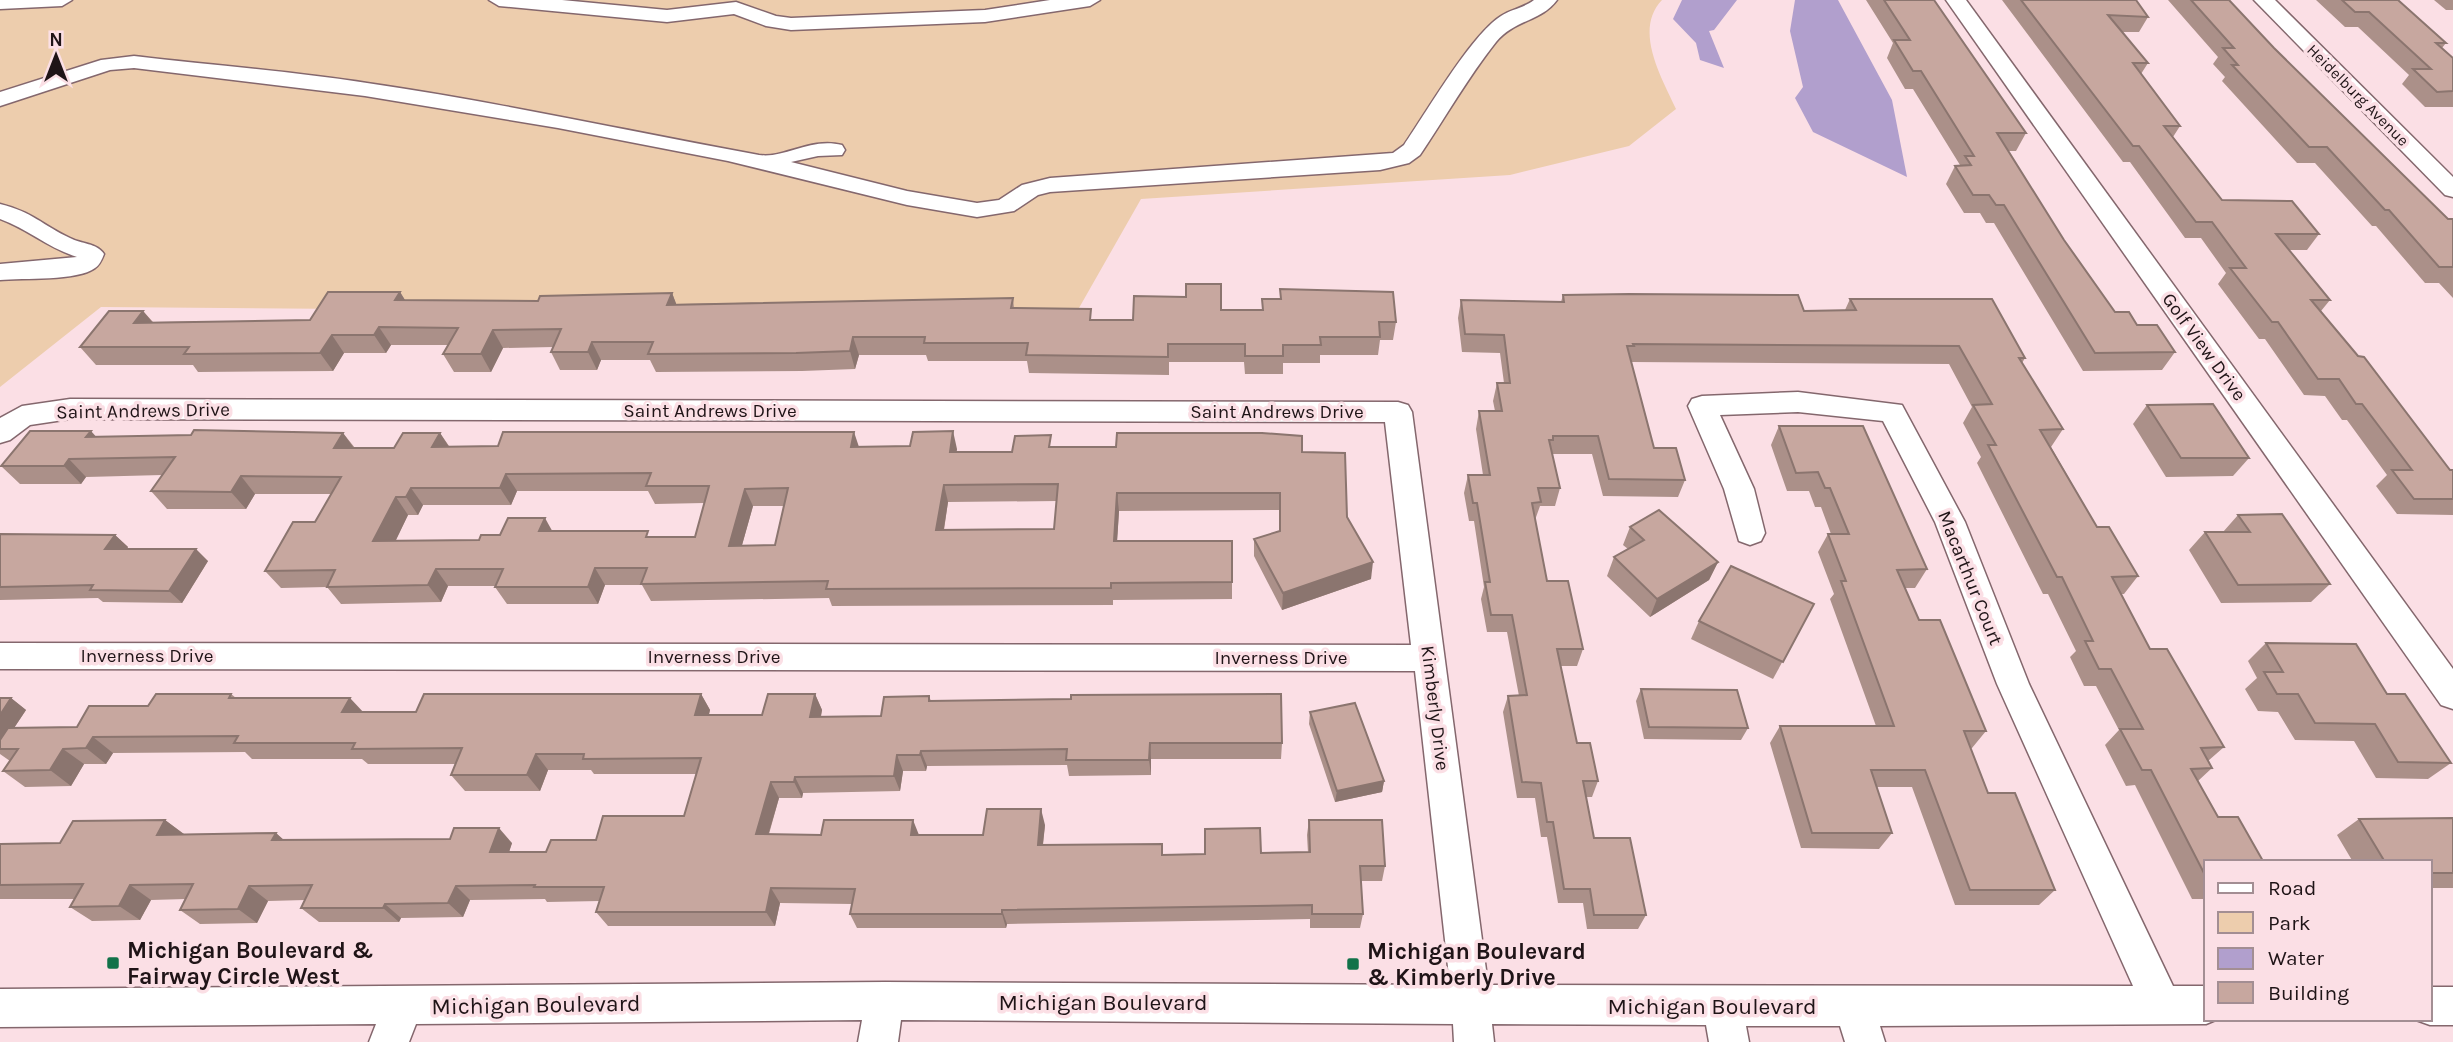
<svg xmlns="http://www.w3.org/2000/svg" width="2453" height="1042" font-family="Karla,sans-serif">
<rect width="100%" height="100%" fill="#fbdfe5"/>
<!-- green -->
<path fill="#edcdad" d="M0,0H1662C1633,30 1662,78 1676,109L1629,146L1510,175L1141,199L1075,315L101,307L0,387Z"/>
<!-- water -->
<g fill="#b19fcd">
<polygon points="1682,0 1737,0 1714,30 1709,31 1724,68 1700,60 1696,43 1673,19"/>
<polygon points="1795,0 1838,0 1892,100 1907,177 1813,132 1795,98 1803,87 1790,31"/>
</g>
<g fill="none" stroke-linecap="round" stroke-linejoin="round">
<defs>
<g id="minor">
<polygon points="0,0 72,0 62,6 0,9"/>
<polygon points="489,0 562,0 667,10 736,2 776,16 791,18 985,10 1050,0 1100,0 1090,6 985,22 791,30 766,26 734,14 667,22 499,6"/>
<path d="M1534,0H1557C1542,21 1514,20 1496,42C1468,77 1445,118 1420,155L1409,163L1380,170L1050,192L1038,195L1014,211L977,217L907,205L728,161L558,128L365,96L134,68L110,70L0,106V92L101,60L134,56C211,65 289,71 367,83C498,102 628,131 759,155C784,159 810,137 842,145L845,150L842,155L818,156L791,162L907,191L977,203L999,200L1022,185L1050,178L1393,153L1404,145C1426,113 1471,35 1501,16C1511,9 1524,8 1534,0Z"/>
<polygon points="1946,0 1966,0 2453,669 2453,709 2441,705"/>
<polygon points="2254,0 2275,0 2453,177 2453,197 2445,195"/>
<path d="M0,204C33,212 42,225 70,238C81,244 97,243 104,254C102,259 100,265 95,268C78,281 23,278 0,280V264L77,257C48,248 28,229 0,219Z"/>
<polygon points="1798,392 1902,405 1965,522 2029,684 2173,986 2206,986 2206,1019 2218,1019 2206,1024 1880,1026 1885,1042 1845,1042 1840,1026 1746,1026 1749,1042 1709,1042 1706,1025 1492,1024 1494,1042 1454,1042 1453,1024 901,1020 898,1042 858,1042 862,1020 416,1024 409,1042 369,1042 376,1024 0,1027 0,989 885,982 1450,985 1415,671 0,669 0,643 1411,645 1385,422 70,419 30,425 10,440 0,443 0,418 22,406 70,399 1398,402 1408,405 1412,412 1488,985 2133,986 1997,684 1935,522 1883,421 1798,412 1720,415 1754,489 1765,533 1761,541 1750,545 1739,541 1724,489 1688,406 1692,399 1702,396"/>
<polygon points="2430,987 2453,987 2453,1025 2430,1025 2416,1020 2430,1019"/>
</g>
</defs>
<!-- minor casing -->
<use href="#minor" stroke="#84676d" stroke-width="3"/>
<!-- minor -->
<use href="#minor" fill="#fff" fill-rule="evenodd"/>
</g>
<!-- wall -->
<g fill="#ab9089" fill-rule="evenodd">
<polygon points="1866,0 1934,0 2026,133 2016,151 2008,151 2064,240 2115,312 2137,325 2175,352 2162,370 2083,371 1994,223 1986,223 1980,213 1964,213 1946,184 1955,166 1960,165 1913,89 1905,89 1887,58 1893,43"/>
<polygon points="2002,0 2136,0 2148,17 2139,32 2122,32 2148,63 2141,74 2180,126 2173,137 2222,200 2319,234 2307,250 2289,250 2330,300 2321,311 2450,470 2453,470 2453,515 2397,514 2376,486 2387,475 2347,420 2342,420 2325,396 2304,395 2265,339 2259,339 2218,284 2226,273 2201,238 2185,238 2130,162 2123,162"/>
<polygon points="2168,0 2229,0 2274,48 2448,219 2453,219 2453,298 2439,283 2425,283 2376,226 2372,226 2315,163 2297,163 2222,81 2225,77 2213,64 2218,57"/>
<polygon points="2316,0 2398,0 2446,43 2442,48 2453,58 2453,107 2425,107 2402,84 2409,75 2358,27 2345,27"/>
<polygon points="2434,0 2453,0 2453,10 2446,10"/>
<polygon points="1280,289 1396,322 1393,340 1380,340 1378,355 1320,355 1320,363 1283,363 1283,374 1245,374 1244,362 1169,362 1169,375 1029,373 1027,361 928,361 926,355 859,355 855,369 802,371 656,372 650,360 601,360 597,370 560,370 551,352 553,347 503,348 491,372 454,372 443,354 448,345 391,345 386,353 344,353 333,371 198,372 193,365 96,365 80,347 143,311 153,322 310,320 400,292 405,300 538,301 672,293 676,304 1013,298 1014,308 1093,320 1133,320 1221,310 1262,310 1262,299 1280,299"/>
<polygon points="1563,295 1804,311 1845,310 1850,299 2025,358 2022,363 2063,429 2051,447 2097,527 2138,576 2124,594 2121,594 2150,649 2224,747 2208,761 2212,768 2198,781 2206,862 2206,899 2192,899 2135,785 2126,786 2105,745 2119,730 2096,686 2084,686 2070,657 2076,651 2048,594 2043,594 1977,463 1981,457 1963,423 1972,407 1949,364 1631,362 1654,448 1685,480 1678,497 1603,496 1592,454 1552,454 1560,488 1555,506 1540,506 1535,520 1547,581 1583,649 1577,666 1561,666 1577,743 1598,781 1592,797 1586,797 1594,838 1646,915 1638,929 1587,929 1583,903 1558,903 1547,837 1541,837 1535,798 1517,798 1503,712 1508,696 1519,696 1507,632 1487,632 1481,599 1484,587 1474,521 1469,521 1464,493 1468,475 1483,475 1476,429 1479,411 1495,411 1493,401 1497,383 1504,383 1500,353 1462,352 1458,318 1461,300 1561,302"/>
<polygon points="2147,405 2249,458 2233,476 2166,477 2133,424"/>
<polygon points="1779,426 1927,569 1915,588 1905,588 1919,620 1986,731 1972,748 1970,748 1988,793 2055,890 2039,905 1955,905 1912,787 1876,787 1892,833 1879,849 1801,848 1770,743 1780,726 1876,726 1830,599 1834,594 1818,552 1828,534 1831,534 1821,507 1815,507 1809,491 1787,491 1771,445"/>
<path d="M343,433L355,448H394L440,433L449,446L859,447L957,449L956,452H1012L1052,447L1302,452L1347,517L1371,579L1282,610L1254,556V539L1279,531V510L1119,511L1117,541H1232V599L1113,600V605L832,606L829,598L651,601L642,585H605L598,604H507L495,587V586H448L441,602L341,604L327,587L281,588L265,571L315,522L331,494H255L246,509H167L151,491L162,475L86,477L81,484H20L1,466L96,437ZM517,491H648L655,504L704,503L695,537H651L553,531L500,535L479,540L395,541L408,515H418L423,505H511ZM1057,501L1054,529L944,530L948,502ZM753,506H784L775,545H742Z"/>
<polygon points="2238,515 2330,584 2311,602 2221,603 2189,550 2205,532 2223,532"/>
<polygon points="1630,527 1718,562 1709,580 1650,617 1607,576 1614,557 1628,549 1623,545"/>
<polygon points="0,534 115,535 128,547 127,549 208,561 182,603 103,602 98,598 0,600"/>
<polygon points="1814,604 1773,679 1691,639 1699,621"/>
<polygon points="2266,643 2387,694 2451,763 2428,779 2376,778 2354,741 2295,740 2278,712 2258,711 2245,689 2257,678 2248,661"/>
<polygon points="1641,689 1748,728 1741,740 1644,739 1636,701"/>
<polygon points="231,694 236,698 363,712 416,712 701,694 710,710 709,715 762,715 815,694 822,710 821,717 881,716 929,696 931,701 1282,743 1281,759 1151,759 1151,775 1069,776 1067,765 927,766 926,771 903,771 900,791 803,793 802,798 779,798 769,834 983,835 1045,825 1043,845 1163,855 1308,853 1307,835 1309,820 1385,866 1382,881 1361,881 1363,914 1360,928 1310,928 1310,919 1007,924 1006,928 857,928 850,914 852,904 780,903 775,926 608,926 596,912 600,901 547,902 545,899 470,900 463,917 401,918 399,922 319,922 301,908 305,900 268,901 257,923 200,924 180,910 186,899 151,900 140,920 92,921 70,907 75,899 0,899 0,844 60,843 165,820 184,834 276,833 283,840 512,843 509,852 546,852 684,816 696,774 594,774 591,770 548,770 540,791 465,791 451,775 456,764 368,764 362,759 252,759 245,752 113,753 106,764 84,764 71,786 25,787 3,771 10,761 0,754 0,698 11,698 26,710 14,728 77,727"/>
<polygon points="1310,712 1384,781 1382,792 1335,802 1309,724"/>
<polygon points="2453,818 2453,888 2430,888 2430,862 2353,862 2337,835 2359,819"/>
</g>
<!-- shaded-wall -->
<g fill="#8b756f">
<polygon points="400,292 411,310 395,300"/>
<polygon points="672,293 679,311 667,305"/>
<polygon points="143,311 158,329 134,323"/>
<polygon points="379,327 391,345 386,353 374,335"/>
<polygon points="493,330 503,348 491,372 481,354"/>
<polygon points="332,335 344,353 333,371 320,353"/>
<polygon points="853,337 859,355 855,369 850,351"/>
<polygon points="592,342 601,360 597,370 588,352"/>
<polygon points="91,431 107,449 86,437"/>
<polygon points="953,431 957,449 954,470 950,452"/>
<polygon points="854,432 860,450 851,447"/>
<polygon points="343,433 356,451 334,448"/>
<polygon points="440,433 451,450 432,447"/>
<polygon points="69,459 86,477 81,484 64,466"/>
<polygon points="506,474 517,491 511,505 500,488"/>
<polygon points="241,476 255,494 246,509 231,492"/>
<polygon points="944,485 948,502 941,547 936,530"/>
<polygon points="411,488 423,505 418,515 406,497"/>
<polygon points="745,489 753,506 737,563 729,546"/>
<polygon points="1117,493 1119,511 1116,558 1114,541"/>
<polygon points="396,497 408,515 387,559 373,541"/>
<polygon points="545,518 555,536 539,531"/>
<polygon points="115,535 128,547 118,561 105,549"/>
<polygon points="196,549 208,561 182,603 169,591"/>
<polygon points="1373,562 1371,579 1282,610 1283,593"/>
<polygon points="1718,562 1709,580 1650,617 1657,599"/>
<polygon points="595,568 605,585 598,604 588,587"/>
<polygon points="436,569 448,586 441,602 428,585"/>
<polygon points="701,694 710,710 704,731 695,715"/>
<polygon points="815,694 822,710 817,733 810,717"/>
<polygon points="11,698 26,710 0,749 0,715"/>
<polygon points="350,698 365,714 342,712"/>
<polygon points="93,737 113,753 106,764 86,748"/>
<polygon points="1150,743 1151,759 1151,775 1149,760"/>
<polygon points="63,749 84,764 71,786 50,770"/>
<polygon points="921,751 927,766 926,771 920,755"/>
<polygon points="536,754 548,770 540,791 527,775"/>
<polygon points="897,755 903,771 900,791 894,776"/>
<polygon points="795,777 803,793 802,798 794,782"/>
<polygon points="1384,781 1382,792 1335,802 1337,791"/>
<polygon points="771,782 779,798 764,849 756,834"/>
<polygon points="1041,809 1045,825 1041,860 1038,845"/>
<polygon points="165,820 185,835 157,835"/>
<polygon points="913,820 919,835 911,835"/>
<polygon points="499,828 512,843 504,867 490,852"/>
<polygon points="276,833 293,848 272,840"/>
<polygon points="130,885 151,900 140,920 119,906"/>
<polygon points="249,886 268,901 257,923 238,909"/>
<polygon points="456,886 470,900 463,917 448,903"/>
<polygon points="771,888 780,903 775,926 766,912"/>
<polygon points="385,904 401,918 399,922 383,908"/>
<polygon points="1002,910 1007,924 1006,928 1002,914"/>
</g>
<!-- building -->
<g fill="#c7a79f" stroke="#8b756f" stroke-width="2" fill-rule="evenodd">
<polygon points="1884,0 1934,0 2026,133 1997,133 2064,240 2115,312 2129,312 2137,325 2157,325 2175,352 2095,353 2004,205 1996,205 1989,195 1973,195 1955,166 1971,165 1965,156 1974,156 1921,71 1913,71 1894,40 1910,40"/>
<polygon points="2021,0 2136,0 2148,17 2108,15 2148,63 2133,63 2180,126 2164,126 2222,200 2292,201 2319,234 2276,234 2330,300 2311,300 2358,356 2364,357 2450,470 2453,470 2453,499 2414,499 2392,470 2412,470 2362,404 2356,404 2339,379 2318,379 2278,322 2272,322 2230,268 2246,268 2212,222 2196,222 2139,146 2133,146"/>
<polygon points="2191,0 2229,0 2274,48 2448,219 2453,219 2453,267 2439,267 2389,210 2385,210 2327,147 2309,147 2232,65 2238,65 2223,48 2234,48"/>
<polygon points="2342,0 2398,0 2446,43 2436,43 2453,58 2453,91 2437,92 2413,69 2431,69 2369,12 2355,12"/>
<polygon points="1186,284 1221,284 1221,310 1263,310 1262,299 1281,299 1280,289 1393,292 1396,322 1379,322 1380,337 1320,337 1321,345 1283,345 1283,356 1245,356 1245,344 1168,344 1168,357 1026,355 1028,343 924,343 925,337 853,337 850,351 796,353 648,354 653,342 592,342 588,352 551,352 561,329 493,330 481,354 443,354 458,328 379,327 374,335 332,335 320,353 184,354 189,347 80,347 109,311 143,311 134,323 310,320 328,292 400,292 395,300 538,301 540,296 672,293 667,305 1013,298 1011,308 1091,309 1090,320 1133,320 1134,296 1186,297"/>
<polygon points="1629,294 1798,295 1804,311 1856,310 1850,299 1992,299 2025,358 2019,358 2063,429 2040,430 2097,527 2109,527 2138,576 2112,577 2150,649 2167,649 2224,747 2201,748 2212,768 2191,769 2218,817 2238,817 2263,861 2206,862 2206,877 2151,770 2142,770 2120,729 2143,729 2111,669 2099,669 2085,641 2093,641 2062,577 2057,577 1988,445 1996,445 1973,405 1992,404 1959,346 1633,344 1634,346 1627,346 1654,448 1676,448 1685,480 1609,479 1598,436 1553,436 1553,440 1549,440 1560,488 1538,488 1541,502 1532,503 1547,581 1568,581 1583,649 1557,649 1577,743 1590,743 1598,781 1583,781 1594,838 1630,838 1646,915 1594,915 1590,889 1564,889 1553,822 1547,822 1541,783 1522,782 1508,696 1527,695 1512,615 1491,615 1485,582 1490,582 1477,503 1473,503 1468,475 1490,475 1479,411 1502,411 1497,383 1510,383 1504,335 1465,334 1461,300 1564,302 1563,295"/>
<polygon points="2213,404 2249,458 2181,458 2147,405"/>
<polygon points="1779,426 1863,426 1927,569 1897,570 1919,620 1940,620 1986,731 1964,731 1988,793 2015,793 2055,890 1970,890 1925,770 1871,770 1892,833 1812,833 1780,726 1894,726 1841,581 1846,581 1828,534 1849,534 1830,488 1825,488 1818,472 1796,473"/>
<path d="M194,430L343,433L334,448H394L403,433H440L432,447L498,446L503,432H854L851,447L910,446L913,432L953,431L950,452H1012L1015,436L1051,435L1049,447H1116L1117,433H1262L1302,436V452L1345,453L1347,517L1373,562L1283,593L1254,539L1280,531V493H1117L1114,541H1232V582L1111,583V588L826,589L828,581L641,584L647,568H595L588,587H495L503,569H436L428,585L327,587L335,570L265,571L293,522H315L341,477L241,476L231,492L151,491L175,457L69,459L64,466H1L30,431H91L86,437L191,435ZM651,473L646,486H709L695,537H646L648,531H539L545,518H508L500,535H481L479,540L373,541L396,497H406L411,488H500L506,474ZM1058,484L1054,529L936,530L944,485ZM788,488L775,545L729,546L745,489Z"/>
<polygon points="1659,510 1718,562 1657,599 1614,557 1644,540 1630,527"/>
<polygon points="2282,514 2330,584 2238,585 2205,532 2250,532 2238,515"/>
<polygon points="0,534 115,535 105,549 196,549 169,591 90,590 93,585 0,587"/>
<polygon points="1731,566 1814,604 1783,662 1699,621"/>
<polygon points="2266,643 2356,644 2387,694 2405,694 2451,763 2398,762 2375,724 2315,723 2298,694 2277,694 2264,672 2283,672"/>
<polygon points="1641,689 1737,690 1748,728 1649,727"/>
<polygon points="156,694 231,694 229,698 350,698 342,712 416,712 424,694 701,694 695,715 762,715 768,694 815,694 810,717 881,716 884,697 929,696 929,701 1071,699 1071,695 1281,694 1282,743 1150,743 1149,760 1066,760 1067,749 921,751 920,755 897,755 894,776 795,777 794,782 771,782 756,834 821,835 824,820 913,820 911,835 983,835 987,809 1041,809 1038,845 1162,844 1162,855 1205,854 1205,829 1260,828 1261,853 1310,852 1309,820 1382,820 1385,866 1360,866 1363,914 1312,914 1312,905 1002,910 1002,914 850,914 855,889 771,888 766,912 596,912 604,887 534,887 535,885 456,886 448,903 385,904 383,908 301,908 312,885 249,886 238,909 180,910 193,884 130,885 119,906 70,907 83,884 0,885 0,844 60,843 73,821 165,820 157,835 276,833 272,840 450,839 454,828 499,828 490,852 546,852 551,840 596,840 603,816 684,816 701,758 583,759 584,754 536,754 527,775 451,775 462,748 352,749 355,743 234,743 238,736 93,737 86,748 63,749 50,770 3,771 18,749 0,749 0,740 8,728 77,727 89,706 148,706"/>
<polygon points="0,698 11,698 0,715"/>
<polygon points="1355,703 1384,781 1337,791 1310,712"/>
<polygon points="2453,818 2453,873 2430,873 2430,862 2385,862 2359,819"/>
</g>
<!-- markers -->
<g fill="#117249" stroke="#fbdfe5" stroke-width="2.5">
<rect x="106" y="956" width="14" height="14" rx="3.5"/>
<rect x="1346" y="957" width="14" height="14" rx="3.5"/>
</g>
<g text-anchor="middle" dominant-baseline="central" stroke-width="7" stroke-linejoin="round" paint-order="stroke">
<!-- far-street labels -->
<g font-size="16" fill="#1f1417" stroke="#fbdfe5">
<text transform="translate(2358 95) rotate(45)">Heidelburg Avenue</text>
</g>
<!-- street labels -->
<g font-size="19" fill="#1f1417" stroke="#fbdfe5">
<text transform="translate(2204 347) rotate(54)">Golf View Drive</text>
<text transform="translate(143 411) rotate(-1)">Saint Andrews Drive</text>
<text x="710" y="411">Saint Andrews Drive</text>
<text x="1277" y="412">Saint Andrews Drive</text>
<text transform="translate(1970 578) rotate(68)">Macarthur Court</text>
<text x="147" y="656">Inverness Drive</text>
<text x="714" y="657">Inverness Drive</text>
<text x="1281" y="658">Inverness Drive</text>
<text transform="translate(1435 708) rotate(83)">Kimberly Drive</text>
</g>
<!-- near-poi labels -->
<g font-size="23" font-weight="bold" fill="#1f1417" stroke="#fbdfe5" text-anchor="start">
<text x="127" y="950">Michigan Boulevard &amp;<tspan x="127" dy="26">Fairway Circle West</tspan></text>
<text x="1367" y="951">Michigan Boulevard<tspan x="1367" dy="26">&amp; Kimberly Drive</tspan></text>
</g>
<!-- near-street labels -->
<g font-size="23" fill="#1f1417" stroke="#fbdfe5">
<text x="1103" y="1002">Michigan Boulevard</text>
<text transform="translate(536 1005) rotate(-1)">Michigan Boulevard</text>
<text x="1712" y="1006">Michigan Boulevard</text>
</g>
</g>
<!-- legend -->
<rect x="2204" y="860" width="228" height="161" fill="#fbdfe5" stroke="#a38e93" stroke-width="2"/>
<rect x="2218" y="883" width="35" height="10" fill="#ffffff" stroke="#a38e93" stroke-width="2"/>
<text x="2268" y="895" font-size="21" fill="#1f1417">Road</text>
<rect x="2218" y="912" width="35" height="21" fill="#edcdad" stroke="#a38e93" stroke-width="2"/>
<text x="2268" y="930" font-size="21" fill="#1f1417">Park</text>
<rect x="2218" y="948" width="35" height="21" fill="#b19fcd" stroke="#a38e93" stroke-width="2"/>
<text x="2268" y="965" font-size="21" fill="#1f1417">Water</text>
<rect x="2218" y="982" width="35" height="21" fill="#c7a79f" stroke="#a38e93" stroke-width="2"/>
<text x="2268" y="1000" font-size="21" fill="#1f1417">Building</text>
<!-- north arrow -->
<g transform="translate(56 56)" stroke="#fbdfe5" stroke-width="5" paint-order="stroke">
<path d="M0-5L12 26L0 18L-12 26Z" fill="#1f1417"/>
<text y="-10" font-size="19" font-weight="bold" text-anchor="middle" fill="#1f1417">N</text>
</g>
</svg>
